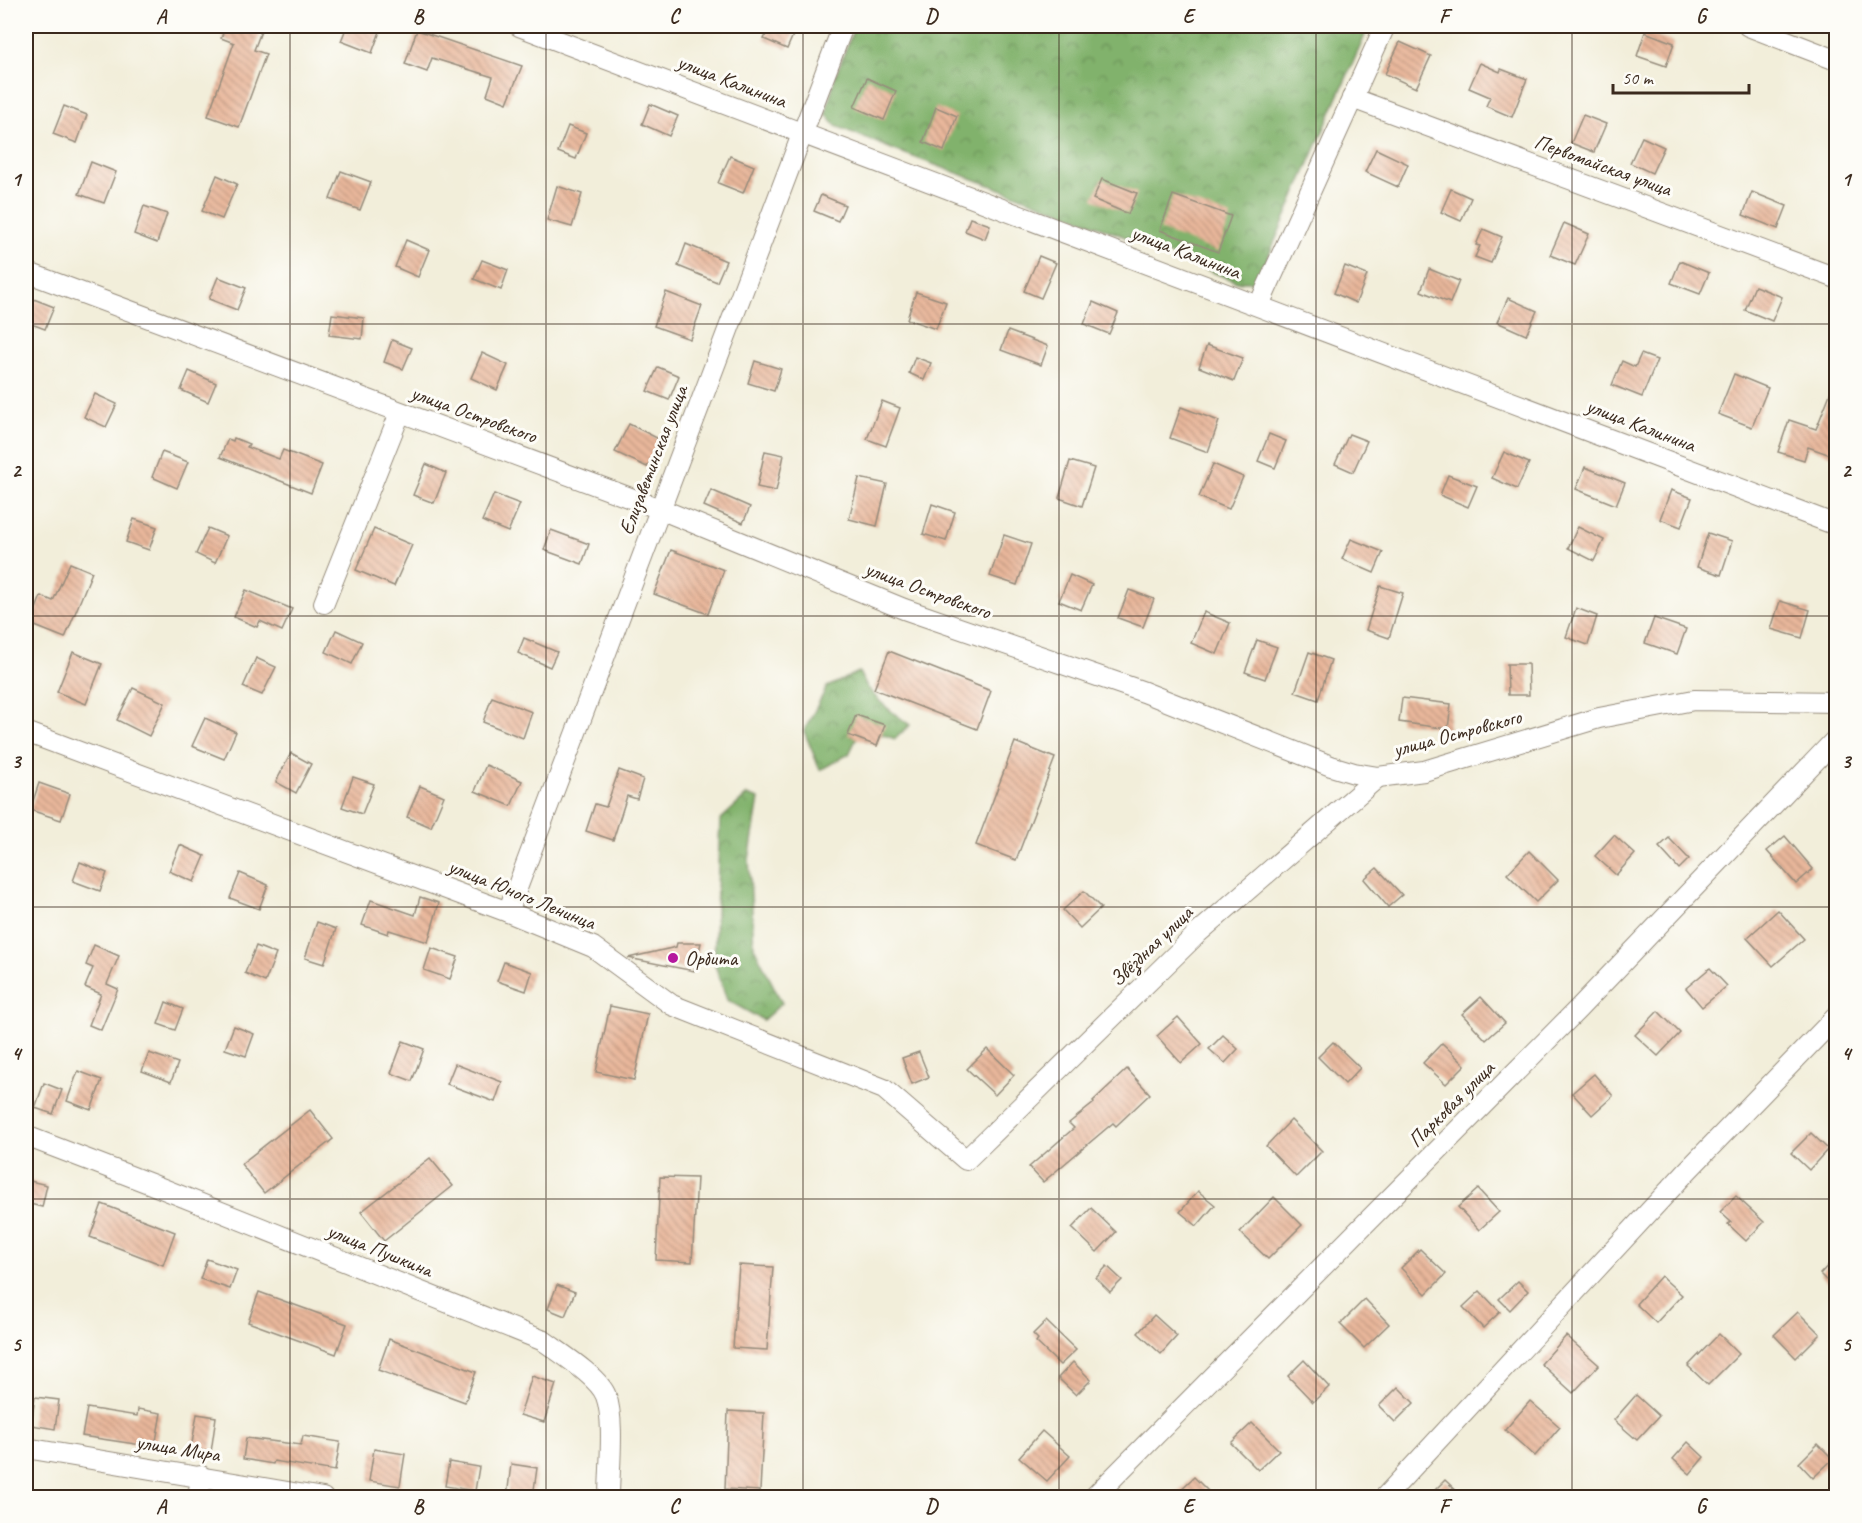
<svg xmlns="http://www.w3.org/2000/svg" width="1862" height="1523" font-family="Caveat,sans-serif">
<defs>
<pattern id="forest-crowns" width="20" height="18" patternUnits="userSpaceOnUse" patternTransform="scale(1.5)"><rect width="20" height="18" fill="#81b26c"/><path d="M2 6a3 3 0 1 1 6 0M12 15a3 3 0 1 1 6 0" fill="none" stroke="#6b9158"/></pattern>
<pattern id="building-back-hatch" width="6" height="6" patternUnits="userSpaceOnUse" patternTransform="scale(1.5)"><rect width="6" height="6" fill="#e9b79b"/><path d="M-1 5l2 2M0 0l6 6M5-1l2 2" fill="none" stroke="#be957e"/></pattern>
</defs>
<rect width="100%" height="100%" fill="#fdfcf7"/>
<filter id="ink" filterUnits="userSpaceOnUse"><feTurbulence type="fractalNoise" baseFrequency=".0167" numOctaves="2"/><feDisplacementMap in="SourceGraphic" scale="12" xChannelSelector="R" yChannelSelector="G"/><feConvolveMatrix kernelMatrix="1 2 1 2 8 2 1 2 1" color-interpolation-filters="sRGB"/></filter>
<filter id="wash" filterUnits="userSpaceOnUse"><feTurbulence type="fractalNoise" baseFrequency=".008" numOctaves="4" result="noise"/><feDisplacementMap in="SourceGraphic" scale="24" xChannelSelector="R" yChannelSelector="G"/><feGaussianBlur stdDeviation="1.35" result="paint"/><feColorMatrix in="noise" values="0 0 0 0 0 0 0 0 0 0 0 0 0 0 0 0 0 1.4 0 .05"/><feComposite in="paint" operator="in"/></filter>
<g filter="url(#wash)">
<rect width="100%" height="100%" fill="#f2eeda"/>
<!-- forest -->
<g fill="url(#forest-crowns)" stroke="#5e6e45" stroke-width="1.5">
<polygon points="855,26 1089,26 1102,28 1121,26 1369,26 1257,282 1237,282 1068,214 892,149 836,126 826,114 835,77"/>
<path d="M859,672C869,696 889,710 910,725L895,739L862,727L849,754L820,770L804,731L827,687Z"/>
<polygon points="747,795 759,799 749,860 754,947 782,1003 763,1020 727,1000 714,962 720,820"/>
</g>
<g id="blocks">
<!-- building -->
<g fill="url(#building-back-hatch)">
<polygon points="226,26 263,26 254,50 266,54 239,127 208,116 234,43 221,38"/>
<polygon points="347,26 382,26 372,53 341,41"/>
<polygon points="770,26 797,26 787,49 764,39"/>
<polygon points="417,30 522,66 507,103 487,95 493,77 432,58 427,72 405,64"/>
<polygon points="1645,32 1674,43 1666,66 1637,56"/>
<polygon points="1400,42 1431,56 1416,88 1385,74"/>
<polygon points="1480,63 1500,72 1501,69 1527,79 1512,117 1486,106 1490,97 1469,88"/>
<polygon points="867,78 896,91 884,120 854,107"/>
<polygon points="650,104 678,116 669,136 642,124"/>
<polygon points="64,106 87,115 77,143 53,134"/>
<polygon points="936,107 957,116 944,151 923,142"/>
<polygon points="1583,115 1606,124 1594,152 1571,143"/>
<polygon points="568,126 586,133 576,159 558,152"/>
<polygon points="1642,137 1664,147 1652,173 1630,163"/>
<polygon points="1376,149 1408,164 1398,187 1365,172"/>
<polygon points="730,156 754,166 743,193 718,183"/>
<polygon points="91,162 116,172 104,203 79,194"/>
<polygon points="341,171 371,182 360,210 330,199"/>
<polygon points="217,175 237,184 222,219 202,211"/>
<polygon points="1102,179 1137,193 1128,214 1093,199"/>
<polygon points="557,186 582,194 572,227 547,220"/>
<polygon points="1451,189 1471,198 1461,221 1441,212"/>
<polygon points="1752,192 1787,206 1778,229 1743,215"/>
<polygon points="821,195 845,205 838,221 814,211"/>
<polygon points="1173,195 1231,216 1218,252 1160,230"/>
<polygon points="144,206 167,214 157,243 134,234"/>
<polygon points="970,218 990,225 985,239 965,231"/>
<polygon points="1564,223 1589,234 1575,265 1550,255"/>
<polygon points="1483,229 1502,237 1491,263 1475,257 1480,246 1476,245"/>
<polygon points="406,240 429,250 418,277 395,267"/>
<polygon points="686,244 726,261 717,282 678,266"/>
<polygon points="1039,256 1056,263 1041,298 1024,291"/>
<polygon points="482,260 508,270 501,290 474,279"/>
<polygon points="1680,261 1709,273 1700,294 1671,283"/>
<polygon points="1345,266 1367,275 1356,303 1334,293"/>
<polygon points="1429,269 1459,281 1450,303 1421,291"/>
<polygon points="218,277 246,288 237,310 209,299"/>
<polygon points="1755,286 1782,297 1772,321 1745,310"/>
<polygon points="666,292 702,306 690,339 654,326"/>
<polygon points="916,292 946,302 936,329 907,319"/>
<polygon points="26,296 54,307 45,329 26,322"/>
<polygon points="1508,298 1537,311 1526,335 1497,322"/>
<polygon points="1093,302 1118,313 1109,334 1084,324"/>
<polygon points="332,314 364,318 362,339 329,335"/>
<polygon points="1008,331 1048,346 1041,365 1001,350"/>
<polygon points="392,340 412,348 403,369 384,362"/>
<polygon points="1207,345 1243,358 1234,381 1199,367"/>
<polygon points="482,353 508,365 497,390 471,378"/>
<polygon points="1641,354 1657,360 1642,397 1612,385 1622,361 1635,367"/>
<polygon points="915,357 931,363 924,380 909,373"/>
<polygon points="755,361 781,369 774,391 748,383"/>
<polygon points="658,367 679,376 669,400 647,391"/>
<polygon points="189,371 216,383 208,402 181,390"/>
<polygon points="1734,374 1768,388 1752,427 1718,414"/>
<polygon points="1836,379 1836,457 1808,447 1804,460 1778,452 1789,420 1816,429"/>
<polygon points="95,394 117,404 106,427 84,417"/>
<polygon points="882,401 900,408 886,446 867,439"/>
<polygon points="1181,407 1219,421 1208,452 1170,438"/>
<polygon points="629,424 661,440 647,467 615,452"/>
<polygon points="1269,434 1286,441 1275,468 1258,461"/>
<polygon points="1349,434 1367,441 1353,472 1335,464"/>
<polygon points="234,438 249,444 247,447 279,459 283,450 322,465 311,493 220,457 228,439 233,441"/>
<polygon points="765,451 784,455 776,491 757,487"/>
<polygon points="162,452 188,462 177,488 152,477"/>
<polygon points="1504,452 1529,463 1517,489 1492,478"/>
<polygon points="1070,461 1094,468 1082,506 1059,498"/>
<polygon points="426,464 446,473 434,503 413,495"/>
<polygon points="1213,464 1243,477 1229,509 1199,497"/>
<polygon points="1585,467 1625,483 1616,505 1576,489"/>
<polygon points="1448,475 1477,486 1468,507 1440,495"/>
<polygon points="859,478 887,484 877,526 849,519"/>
<polygon points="711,490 750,507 743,523 704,506"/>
<polygon points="1671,490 1692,498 1681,527 1660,519"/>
<polygon points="494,494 520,504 508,532 482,521"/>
<polygon points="932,504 955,512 946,541 923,534"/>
<polygon points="134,519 157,527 149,550 126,542"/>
<polygon points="1578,527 1604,540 1594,561 1568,548"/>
<polygon points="208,528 227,536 215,563 196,554"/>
<polygon points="374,529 412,545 394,586 356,570"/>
<polygon points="551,530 589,544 582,564 544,550"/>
<polygon points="1708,533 1732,541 1721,575 1697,567"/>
<polygon points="1004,535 1031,544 1017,585 990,576"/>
<polygon points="1351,539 1383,552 1374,573 1342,559"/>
<polygon points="671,550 724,570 708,614 654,594"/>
<polygon points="70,563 92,572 65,638 30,624 41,596 53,601"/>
<polygon points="1070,575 1092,585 1081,610 1059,601"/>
<polygon points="1380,586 1403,593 1389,638 1366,630"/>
<polygon points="246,590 292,609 282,631 260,621 257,627 234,617"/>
<polygon points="1129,590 1154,599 1143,627 1118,618"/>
<polygon points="1780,601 1810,610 1802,638 1771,629"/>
<polygon points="1576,608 1597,616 1588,645 1566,637"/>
<polygon points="1204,612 1230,623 1217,654 1191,643"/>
<polygon points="1654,618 1686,629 1677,654 1645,643"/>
<polygon points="336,630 362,642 352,664 326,652"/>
<polygon points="524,638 557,652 550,667 518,653"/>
<polygon points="1257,640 1277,647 1265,679 1245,672"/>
<polygon points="889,651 991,691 977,729 874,689"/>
<polygon points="73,652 102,664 86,704 57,692"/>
<polygon points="1309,652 1331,660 1318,700 1295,692"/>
<polygon points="256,658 276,667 262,695 243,687"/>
<polygon points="1507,664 1528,664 1529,695 1508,695"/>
<polygon points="133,688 165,703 149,736 117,720"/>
<polygon points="492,697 532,712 523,738 483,722"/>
<polygon points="1402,698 1451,704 1448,729 1399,722"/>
<polygon points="856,715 885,725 877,746 848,735"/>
<polygon points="205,718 236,732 224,759 192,746"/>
<polygon points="1015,742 1055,758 1016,860 976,845"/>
<polygon points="291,753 311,764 296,793 276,782"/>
<polygon points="486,765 522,781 511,806 475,791"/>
<polygon points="619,770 643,779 637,799 627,796 613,840 586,831 595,804 606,807"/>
<polygon points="353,777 374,784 362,814 342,807"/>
<polygon points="39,783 70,794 61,820 30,810"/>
<polygon points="420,786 444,796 431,827 407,817"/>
<polygon points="1614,835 1635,854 1616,875 1595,856"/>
<polygon points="1785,836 1813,869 1796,884 1767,851"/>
<polygon points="1669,838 1689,859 1679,869 1659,847"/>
<polygon points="180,845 205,856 194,882 169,871"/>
<polygon points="1529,851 1558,880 1536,902 1507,874"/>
<polygon points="80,862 107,873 100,891 73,881"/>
<polygon points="1377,868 1402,895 1388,907 1364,879"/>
<polygon points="240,873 268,885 259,909 230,898"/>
<polygon points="1084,891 1101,908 1080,928 1063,910"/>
<polygon points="420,897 439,903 428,942 389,930 388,934 362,925 371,900 415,915"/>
<polygon points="1778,910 1804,939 1773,966 1747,938"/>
<polygon points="317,922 336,929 324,964 305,958"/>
<polygon points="677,943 701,943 694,971 628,958 676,947"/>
<polygon points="94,945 119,956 107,984 118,989 101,1030 89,1025 101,994 85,987 93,968 86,965"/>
<polygon points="256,946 276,954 265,982 245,973"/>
<polygon points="431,948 458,957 450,979 424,970"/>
<polygon points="504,962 532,972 526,991 497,981"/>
<polygon points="1710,968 1727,986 1702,1007 1686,988"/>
<polygon points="1481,997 1505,1023 1486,1040 1462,1014"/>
<polygon points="166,1002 183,1009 175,1030 158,1024"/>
<polygon points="610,1006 648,1014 634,1080 596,1072"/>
<polygon points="1658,1011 1680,1033 1658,1056 1635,1035"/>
<polygon points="1178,1017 1202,1044 1181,1063 1157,1036"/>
<polygon points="234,1026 254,1034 246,1056 225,1049"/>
<polygon points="1223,1035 1238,1049 1225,1063 1209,1049"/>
<polygon points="403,1041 424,1049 412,1081 391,1073"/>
<polygon points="1333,1042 1360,1068 1345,1084 1318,1057"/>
<polygon points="1442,1043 1465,1065 1446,1084 1423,1063"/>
<polygon points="987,1049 1014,1075 995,1095 967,1069"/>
<polygon points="919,1052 929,1077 912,1084 902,1058"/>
<polygon points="149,1053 178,1063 171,1082 142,1071"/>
<polygon points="455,1064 502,1082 495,1102 447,1084"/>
<polygon points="1127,1069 1150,1094 1116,1126 1113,1123 1043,1182 1029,1167 1074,1128 1069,1123 1094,1103 1093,1101"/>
<polygon points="78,1071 102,1080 91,1110 67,1101"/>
<polygon points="1594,1074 1613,1096 1592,1115 1572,1093"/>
<polygon points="44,1083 62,1090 53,1114 35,1108"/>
<polygon points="310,1110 333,1139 264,1193 241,1164"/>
<polygon points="1291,1120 1322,1151 1296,1177 1266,1146"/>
<polygon points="1811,1133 1828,1149 1809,1170 1791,1153"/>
<polygon points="430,1158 453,1186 384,1241 361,1212"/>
<polygon points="660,1177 697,1178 692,1262 656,1260"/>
<polygon points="26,1180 47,1185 42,1207 26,1203"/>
<polygon points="1478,1189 1499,1212 1479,1230 1458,1207"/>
<polygon points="1198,1191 1215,1205 1197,1226 1180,1212"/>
<polygon points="1736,1196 1764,1222 1746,1241 1728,1224 1731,1222 1720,1212"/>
<polygon points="1274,1197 1302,1225 1268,1259 1240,1232"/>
<polygon points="102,1204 175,1232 163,1265 90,1237"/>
<polygon points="1091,1208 1116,1232 1097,1252 1072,1228"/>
<polygon points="1420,1249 1446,1274 1426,1294 1401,1268"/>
<polygon points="1836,1257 1836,1290 1820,1274"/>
<polygon points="207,1259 237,1270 230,1289 200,1279"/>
<polygon points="739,1265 773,1267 767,1350 733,1348"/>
<polygon points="1107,1266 1122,1280 1110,1292 1096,1278"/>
<polygon points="1661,1276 1682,1295 1656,1323 1636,1304"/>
<polygon points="1518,1281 1528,1291 1510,1310 1499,1299"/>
<polygon points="557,1285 575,1292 565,1316 548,1309"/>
<polygon points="1480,1291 1500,1312 1483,1328 1463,1307"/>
<polygon points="259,1292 347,1324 336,1354 248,1322"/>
<polygon points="1365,1299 1389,1324 1364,1348 1340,1324"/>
<polygon points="1798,1312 1820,1334 1796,1358 1774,1335"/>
<polygon points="1154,1315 1177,1336 1161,1354 1138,1333"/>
<polygon points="1046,1321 1076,1350 1060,1365 1036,1342 1038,1339 1033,1334"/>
<polygon points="1719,1334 1739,1354 1708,1385 1688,1366"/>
<polygon points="1566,1336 1599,1365 1573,1393 1541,1364"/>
<polygon points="389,1339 476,1372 465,1402 378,1370"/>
<polygon points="1304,1360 1329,1387 1313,1402 1288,1376"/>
<polygon points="1073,1362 1091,1380 1076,1395 1058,1378"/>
<polygon points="532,1376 556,1384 544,1422 520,1415"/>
<polygon points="1398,1387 1414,1403 1395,1422 1379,1406"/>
<polygon points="1636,1395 1659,1416 1637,1440 1614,1420"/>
<polygon points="35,1397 59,1400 55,1429 31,1425"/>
<polygon points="1530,1401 1560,1427 1535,1456 1505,1430"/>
<polygon points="87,1408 137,1416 138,1409 161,1413 155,1447 82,1436"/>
<polygon points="728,1411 764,1413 760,1491 725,1489"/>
<polygon points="197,1414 216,1417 211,1452 191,1449"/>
<polygon points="1252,1423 1279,1450 1258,1470 1231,1443"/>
<polygon points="1042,1431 1070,1456 1047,1481 1019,1457"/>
<polygon points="303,1436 340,1442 335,1471 274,1461 273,1464 243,1459 246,1438 301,1445"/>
<polygon points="1688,1442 1704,1457 1690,1474 1673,1459"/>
<polygon points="1818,1444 1833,1459 1813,1478 1799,1463"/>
<polygon points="374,1449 405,1454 400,1486 369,1481"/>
<polygon points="449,1462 479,1467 475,1491 445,1486"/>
<polygon points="511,1464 537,1468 533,1497 507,1497"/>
<polygon points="1194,1477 1214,1497 1173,1497"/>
<polygon points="1445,1480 1463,1497 1428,1497"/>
</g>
</g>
</g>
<g filter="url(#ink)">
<use href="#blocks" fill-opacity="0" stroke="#968c7c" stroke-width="1.5"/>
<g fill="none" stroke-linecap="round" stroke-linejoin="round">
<defs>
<g id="street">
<polyline points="519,26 1836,525"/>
<polyline points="1748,26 1836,60"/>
<polyline points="1352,98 1836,278"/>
<polyline points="26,272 660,509 904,609 1144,692 1331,766 1354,773 1378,777 1424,771 1599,718 1694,700 1836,702"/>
<polyline points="1259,305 1385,26"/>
<polyline points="324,603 400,413"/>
<polyline points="26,732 508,912 593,947 672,1005 884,1089 966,1160 1198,933 1378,777"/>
<polyline points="508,912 843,26"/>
<path d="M26,1136L151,1184L544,1341C560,1353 599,1377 606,1396C615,1420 609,1470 609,1498"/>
<polyline points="26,1448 323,1498"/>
<polyline points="198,1498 201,1476"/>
<polyline points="1093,1498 1578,1009 1836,739"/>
<polyline points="1384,1498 1686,1172 1836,1017"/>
</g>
</defs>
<!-- street casing -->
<use href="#street" stroke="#968c7c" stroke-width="22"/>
<!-- street -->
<use href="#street" stroke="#fff" stroke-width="20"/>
</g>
</g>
<!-- grid -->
<path fill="none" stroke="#3b2a1e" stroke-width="1.5" stroke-opacity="0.55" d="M290,26V1498M546,26V1498M803,26V1498M1059,26V1498M1316,26V1498M1572,26V1498M26,324H1836M26,616H1836M26,907H1836M26,1199H1836"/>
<!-- markers -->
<circle fill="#b5179e" stroke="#fdfcf7" stroke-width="2" cx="673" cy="958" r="6"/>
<g text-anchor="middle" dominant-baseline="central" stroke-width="6" stroke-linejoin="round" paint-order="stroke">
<!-- street labels -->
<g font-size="21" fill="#3b2a1e" stroke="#fdfcf7">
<text transform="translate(732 81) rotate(21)">улица Калинина</text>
<text transform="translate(1603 165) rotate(20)">Первомайская улица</text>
<text transform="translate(1186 252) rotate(21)">улица Калинина</text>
<text transform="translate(474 414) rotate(20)">улица Островского</text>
<text transform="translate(1641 425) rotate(21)">улица Калинина</text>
<text transform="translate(653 460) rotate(-69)">Елизаветинская улица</text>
<text transform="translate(928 590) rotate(20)">улица Островского</text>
<text transform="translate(1457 733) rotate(-15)">улица Островского</text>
<text transform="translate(522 894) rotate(22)">улица Юного Ленинца</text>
<text transform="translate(1151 946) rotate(-44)">Звёздная улица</text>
<text transform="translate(1451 1104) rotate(-45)">Парковая улица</text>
<text transform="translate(380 1250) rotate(22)">улица Пушкина</text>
<text transform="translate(178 1448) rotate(9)">улица Мира</text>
</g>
<!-- poi labels -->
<g font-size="21" fill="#3b2a1e" stroke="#fdfcf7" text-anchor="start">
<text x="685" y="958">Орбита</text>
</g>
</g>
<!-- margin -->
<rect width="1862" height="1523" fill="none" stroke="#fdfcf7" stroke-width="66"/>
<!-- scale -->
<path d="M1613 84v9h136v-9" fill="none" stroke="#3b2a1e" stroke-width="3"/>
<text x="1622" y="84" font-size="18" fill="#3b2a1e" stroke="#fdfcf7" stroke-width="4.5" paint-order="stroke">50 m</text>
<rect x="33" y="33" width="1796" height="1457" fill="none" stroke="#3b2a1e" stroke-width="2"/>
<g font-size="20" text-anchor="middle" font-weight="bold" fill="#3b2a1e">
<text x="161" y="23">A</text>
<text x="418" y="23">B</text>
<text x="674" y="23">C</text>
<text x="931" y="23">D</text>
<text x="1188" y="23">E</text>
<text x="1444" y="23">F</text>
<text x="1701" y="23">G</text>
<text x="16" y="186">1</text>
<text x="1846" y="186">1</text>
<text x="16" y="477">2</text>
<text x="1846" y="477">2</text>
<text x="16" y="768">3</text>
<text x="1846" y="768">3</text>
<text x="16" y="1060">4</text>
<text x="1846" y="1060">4</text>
<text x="16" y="1351">5</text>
<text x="1846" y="1351">5</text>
<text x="161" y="1513">A</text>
<text x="418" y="1513">B</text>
<text x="674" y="1513">C</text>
<text x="931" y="1513">D</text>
<text x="1188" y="1513">E</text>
<text x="1444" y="1513">F</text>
<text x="1701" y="1513">G</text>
</g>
</svg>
